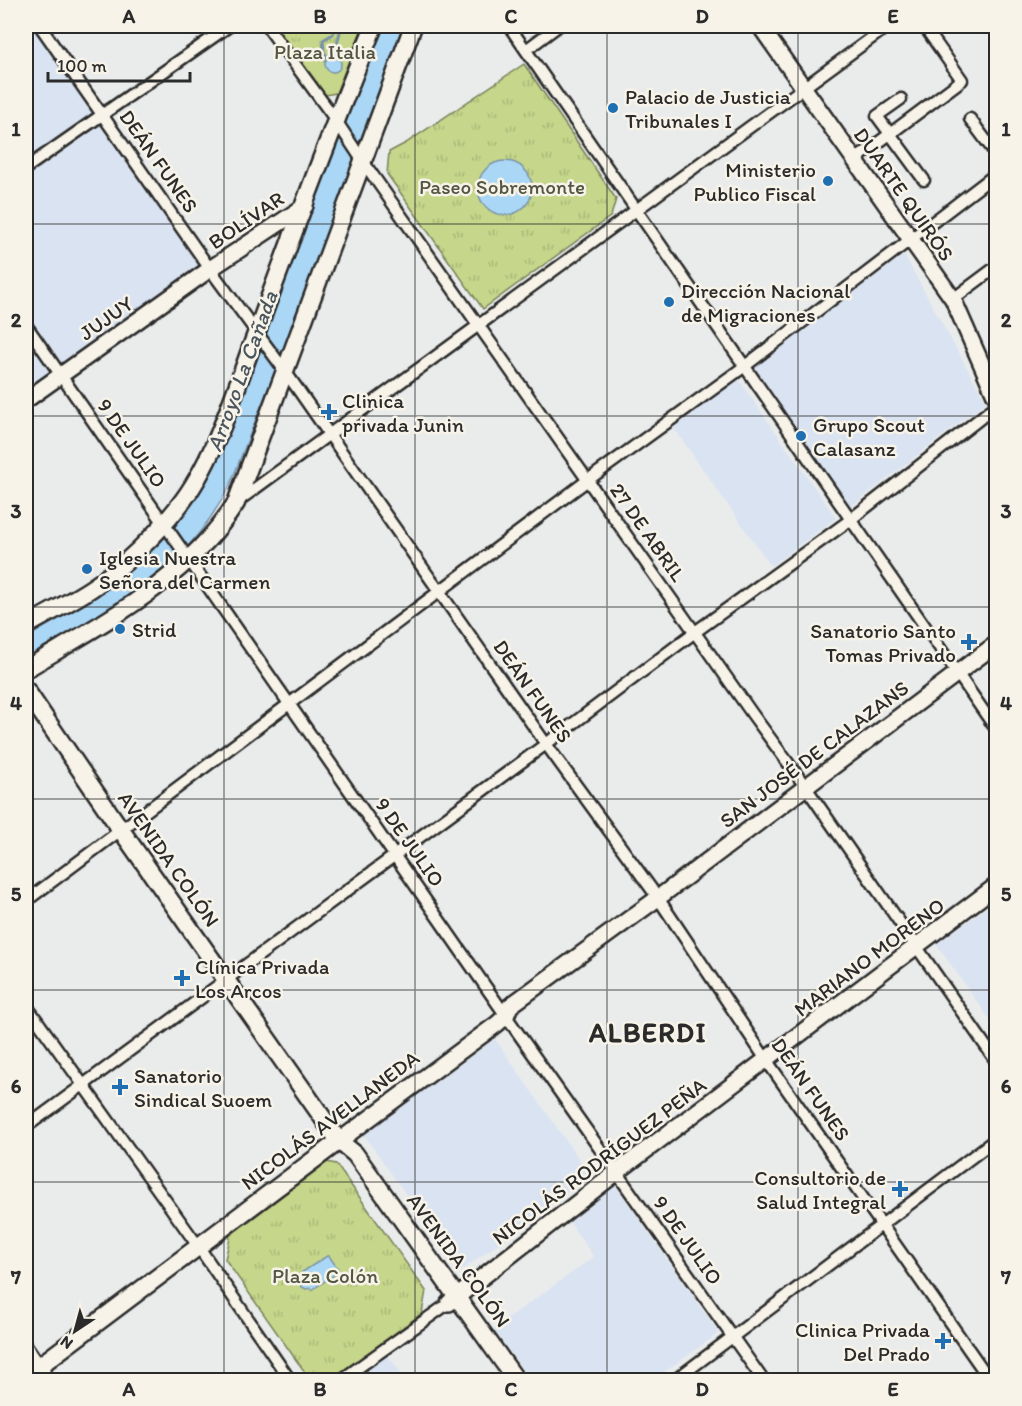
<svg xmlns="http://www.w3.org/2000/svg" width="1022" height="1406" font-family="Itim,sans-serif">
<defs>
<pattern id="park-tufts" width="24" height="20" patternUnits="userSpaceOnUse" patternTransform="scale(1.5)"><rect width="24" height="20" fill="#c6d68a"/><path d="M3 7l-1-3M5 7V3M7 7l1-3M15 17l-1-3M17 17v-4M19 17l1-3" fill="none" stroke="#aab877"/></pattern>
</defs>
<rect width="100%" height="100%" fill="#eaecec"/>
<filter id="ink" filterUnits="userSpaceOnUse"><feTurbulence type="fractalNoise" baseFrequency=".0167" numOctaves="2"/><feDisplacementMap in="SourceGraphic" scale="12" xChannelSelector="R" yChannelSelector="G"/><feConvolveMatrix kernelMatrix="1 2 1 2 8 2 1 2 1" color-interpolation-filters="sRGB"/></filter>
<g filter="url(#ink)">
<!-- built -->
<g fill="#dae3f1">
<polygon points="26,26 40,26 210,269 26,400"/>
<polygon points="904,255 986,402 849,508 753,367"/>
<polygon points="736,376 836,518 771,566 671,424"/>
<polygon points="996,901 996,1028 936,944"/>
<polygon points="495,1039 590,1175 460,1272 363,1133"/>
<polygon points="900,1179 910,1194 901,1200 890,1185"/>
<polygon points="615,1185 719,1333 653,1380 530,1380 493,1329 594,1257 568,1220"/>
<polygon points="387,1354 406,1380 350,1380 374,1364"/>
</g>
<!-- park -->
<g fill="url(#park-tufts)" stroke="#78805a" stroke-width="1.5">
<polygon points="274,26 363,26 336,93 325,95"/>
<polygon points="524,64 616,199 611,216 483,309 387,174 389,152 406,143"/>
<polygon points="327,1162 336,1164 426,1291 422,1313 333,1380 306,1374 225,1259 230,1238 228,1234"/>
</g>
<!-- water -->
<g fill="#abd7f7" stroke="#7892a5" stroke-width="1.5">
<path d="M382,26H404L280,358L230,485C216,512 197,538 175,560L92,623L26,660V638L79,607L158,545L173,529L208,479Z"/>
<circle cx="333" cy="64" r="8"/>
<circle cx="505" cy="188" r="27"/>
<polygon points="327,1256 329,1256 338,1269 338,1272 312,1290 311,1288 306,1289 302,1287 300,1280 303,1276 301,1273"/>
</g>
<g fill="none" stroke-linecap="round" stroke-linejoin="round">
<!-- stream -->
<g stroke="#7892a5" stroke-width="3">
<polyline points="334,56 341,28"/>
<polyline points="328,58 324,52 323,40 333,34 334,26"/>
</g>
<defs>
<g id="street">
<polyline points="40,26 210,269 285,371 546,744 658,898 767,1061 990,1380"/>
<polyline points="267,26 335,119 362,160 753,715 805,786 996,1061"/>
<polyline points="509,26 996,729"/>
<polyline points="526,50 558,26"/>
<polyline points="901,99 877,116 924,180"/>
<polyline points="970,119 996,154"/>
<polyline points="855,160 962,80 924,26"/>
<polyline points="26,168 229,26"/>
<polyline points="953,299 996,267"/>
<polyline points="26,325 506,1016 763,1380"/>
<polyline points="238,501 888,26"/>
<polyline points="26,901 588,480 745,366 996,174"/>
<polyline points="26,1005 198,1246 290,1380"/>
<polyline points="26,1127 546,744 695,632 850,520 996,406"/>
<polyline points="26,1345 50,1380"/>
<polyline points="341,1380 449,1303"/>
<polyline points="675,1380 996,1139"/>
</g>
<g id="secondary">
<polyline points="760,26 953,299 996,397"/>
<polyline points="26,400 210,269 305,206"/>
<polyline points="339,1141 497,1024 506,1016 510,1006 658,898 996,644"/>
<polyline points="449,1303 617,1172 996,886"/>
</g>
<g id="primary">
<path d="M26,626C48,613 71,602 92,588C121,569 157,534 178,507C215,461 235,390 256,334C294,231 332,127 374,26"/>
<path d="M26,669C102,623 186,581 236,503L413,26"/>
<polyline points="26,690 121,830 339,1141 355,1154 516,1380"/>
<polyline points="26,1376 339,1141"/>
</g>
</defs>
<!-- street casing -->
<use href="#street" stroke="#2b2b2b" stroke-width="15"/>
<!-- secondary casing -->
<use href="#secondary" stroke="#2b2b2b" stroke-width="20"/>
<!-- primary casing -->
<use href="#primary" stroke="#2b2b2b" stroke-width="21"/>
<!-- street -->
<use href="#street" stroke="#f7f3e8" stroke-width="10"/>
<!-- secondary -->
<use href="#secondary" stroke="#f7f3e8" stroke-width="15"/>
<!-- primary -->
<use href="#primary" stroke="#f7f3e8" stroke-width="16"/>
</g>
</g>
<!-- grid -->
<path fill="none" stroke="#2b2b2b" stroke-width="1.5" stroke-opacity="0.55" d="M224,26V1380M415,26V1380M607,26V1380M798,26V1380M26,224H996M26,416H996M26,607H996M26,799H996M26,990H996M26,1182H996"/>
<!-- markers -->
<g fill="#1f6fb2" stroke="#f7f3e8" stroke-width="2">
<circle cx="613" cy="108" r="6"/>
<circle cx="828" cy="181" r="6"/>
<circle cx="669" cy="302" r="6"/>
<path d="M326 403h6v6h6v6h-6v6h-6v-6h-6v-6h6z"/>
<circle cx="801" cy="436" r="6"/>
<circle cx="87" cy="569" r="6"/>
<circle cx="120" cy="629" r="6"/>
<path d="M966 633h6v6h6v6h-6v6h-6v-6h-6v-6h6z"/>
<path d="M179 969h6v6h6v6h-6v6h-6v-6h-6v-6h6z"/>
<path d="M117 1078h6v6h6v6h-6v6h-6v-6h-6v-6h6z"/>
<path d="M897 1180h6v6h6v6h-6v6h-6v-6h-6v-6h6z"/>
<path d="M940 1332h6v6h6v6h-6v6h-6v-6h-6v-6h6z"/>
</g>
<g text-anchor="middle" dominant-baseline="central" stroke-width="5" stroke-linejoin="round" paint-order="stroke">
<!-- park labels -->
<g font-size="21" fill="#525643" stroke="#f7f3e8">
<text x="325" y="51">Plaza Italia</text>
<text x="502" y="186">Paseo Sobremonte</text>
<text x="325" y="1275">Plaza Colón</text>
</g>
<!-- poi labels -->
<g font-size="21" fill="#2b2b2b" stroke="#f7f3e8" text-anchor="start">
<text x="625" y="96">Palacio de Justicia<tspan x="625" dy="24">Tribunales I</tspan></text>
<text x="816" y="169" text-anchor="end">Ministerio<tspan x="816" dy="24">Publico Fiscal</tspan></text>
<text x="681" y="290">Dirección Nacional<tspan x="681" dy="24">de Migraciones</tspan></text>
<text x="342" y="400">Clinica<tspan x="342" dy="24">privada Junin</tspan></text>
<text x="813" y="424">Grupo Scout<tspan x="813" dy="24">Calasanz</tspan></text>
<text x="99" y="557">Iglesia Nuestra<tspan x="99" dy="24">Señora del Carmen</tspan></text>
<text x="132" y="629">Strid</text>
<text x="956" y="630" text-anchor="end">Sanatorio Santo<tspan x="956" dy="24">Tomas Privado</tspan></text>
<text x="195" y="966">Clínica Privada<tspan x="195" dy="24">Los Arcos</tspan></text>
<text x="134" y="1075">Sanatorio<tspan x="134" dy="24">Sindical Suoem</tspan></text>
<text x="886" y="1177" text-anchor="end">Consultorio de<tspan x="886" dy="24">Salud Integral</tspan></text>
<text x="930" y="1329" text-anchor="end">Clinica Privada<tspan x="930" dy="24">Del Prado</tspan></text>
</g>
<!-- street labels -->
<g font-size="21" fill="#2b2b2b" stroke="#f7f3e8">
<text transform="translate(159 161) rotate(55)">DEÁN FUNES</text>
<text transform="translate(904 194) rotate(55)">DUARTE QUIRÓS</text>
<text transform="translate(246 220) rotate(-34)">BOLÍVAR</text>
<text transform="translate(106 318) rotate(-35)">JUJUY</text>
<text transform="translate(132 443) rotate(55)">9 DE JULIO</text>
<text transform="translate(648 532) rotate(55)">27 DE ABRIL</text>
<text transform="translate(533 691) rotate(55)">DEÁN FUNES</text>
<text transform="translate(814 754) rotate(-37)">SAN JOSÉ DE CALAZANS</text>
<text transform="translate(410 842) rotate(55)">9 DE JULIO</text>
<text transform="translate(169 859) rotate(55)">AVENIDA COLÓN</text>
<text transform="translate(869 957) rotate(-37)">MARIANO MORENO</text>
<text transform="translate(811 1089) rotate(55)">DEÁN FUNES</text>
<text transform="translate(330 1120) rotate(-37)">NICOLÁS AVELLANEDA</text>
<text transform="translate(599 1161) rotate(-37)">NICOLÁS RODRÍGUEZ PEÑA</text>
<text transform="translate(688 1240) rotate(55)">9 DE JULIO</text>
<text transform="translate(459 1260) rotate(54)">AVENIDA COLÓN</text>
</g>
<!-- water labels -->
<g font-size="22" font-style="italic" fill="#4b565e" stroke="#f7f3e8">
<text transform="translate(242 371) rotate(-70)">Arroyo La Cañada</text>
</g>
<!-- district labels -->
<g font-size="27" font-weight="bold" letter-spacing="1.5" fill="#2b2b2b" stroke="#f7f3e8">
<text x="648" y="1032">ALBERDI</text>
</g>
</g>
<!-- margin -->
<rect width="1022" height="1406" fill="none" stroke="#f7f3e8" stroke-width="66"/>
<!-- north arrow -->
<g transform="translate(75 1331) rotate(216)" stroke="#f7f3e8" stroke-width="4.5" paint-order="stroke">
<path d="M0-4.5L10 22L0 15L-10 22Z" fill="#2b2b2b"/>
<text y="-9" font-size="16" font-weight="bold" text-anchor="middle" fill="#2b2b2b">N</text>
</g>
<!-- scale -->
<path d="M48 72v9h142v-9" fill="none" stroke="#2b2b2b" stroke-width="3"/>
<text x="57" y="72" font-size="18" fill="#2b2b2b" stroke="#f7f3e8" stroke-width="4.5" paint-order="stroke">100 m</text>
<rect x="33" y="33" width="956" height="1340" fill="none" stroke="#2b2b2b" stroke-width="2"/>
<g font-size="20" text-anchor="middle" font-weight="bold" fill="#2b2b2b">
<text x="129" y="23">A</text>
<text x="320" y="23">B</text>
<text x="511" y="23">C</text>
<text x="702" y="23">D</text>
<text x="893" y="23">E</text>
<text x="16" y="136">1</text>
<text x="1006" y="136">1</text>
<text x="16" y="327">2</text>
<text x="1006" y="327">2</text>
<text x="16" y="518">3</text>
<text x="1006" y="518">3</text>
<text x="16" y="710">4</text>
<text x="1006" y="710">4</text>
<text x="16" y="901">5</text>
<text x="1006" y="901">5</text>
<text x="16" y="1093">6</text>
<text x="1006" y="1093">6</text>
<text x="16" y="1284">7</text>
<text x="1006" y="1284">7</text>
<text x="129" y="1396">A</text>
<text x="320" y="1396">B</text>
<text x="511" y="1396">C</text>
<text x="702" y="1396">D</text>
<text x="893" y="1396">E</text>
</g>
</svg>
